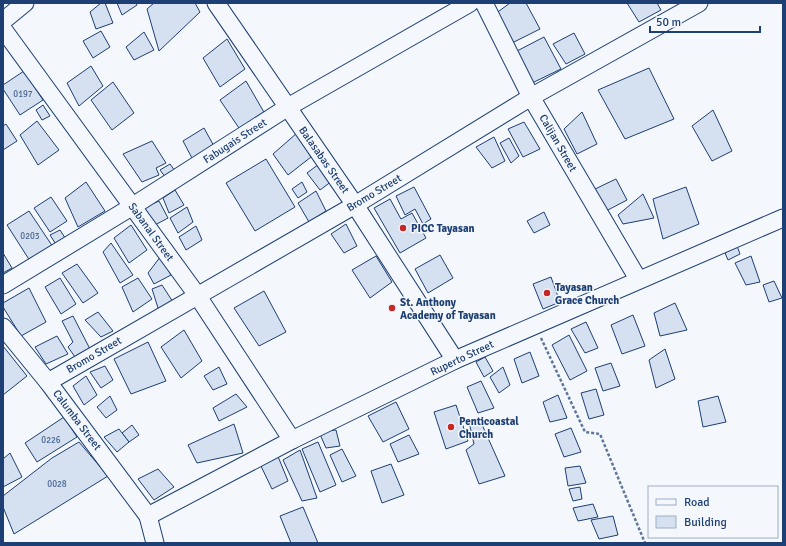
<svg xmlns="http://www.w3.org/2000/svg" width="786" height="546" font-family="Signika,sans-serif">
<rect width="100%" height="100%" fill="#f4f7fb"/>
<!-- building -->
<g fill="#d5e0f0" stroke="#1d3f73">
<polygon points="101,3 105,3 113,23 96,29 90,12"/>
<polygon points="117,3 136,3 137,5 122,15"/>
<polygon points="154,3 195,3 200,12 159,51 147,9"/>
<polygon points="510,3 526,3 540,29 512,43 495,14"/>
<polygon points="627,3 657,3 661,10 639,22"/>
<polygon points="101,31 110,47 93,58 83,41"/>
<polygon points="144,32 154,50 134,60 126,47"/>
<polygon points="574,33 585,54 566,64 553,44"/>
<polygon points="544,37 561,69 532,83 517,51"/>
<polygon points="227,39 245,69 220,87 203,58"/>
<polygon points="91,66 103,86 79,106 67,83"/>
<polygon points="649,68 674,119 625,139 598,90"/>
<polygon points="24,71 43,100 20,115 3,89 3,85"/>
<polygon points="246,81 265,114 241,131 220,100"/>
<polygon points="113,82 134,113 112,130 91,100"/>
<polygon points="43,105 50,116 42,120 36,110"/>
<polygon points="713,110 732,151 712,161 692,126"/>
<polygon points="582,112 597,144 577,154 564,129"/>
<polygon points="37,121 59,150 38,165 20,135"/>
<polygon points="524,122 540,149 523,157 508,129"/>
<polygon points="6,124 17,141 3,150 3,126"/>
<polygon points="204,128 215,148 193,160 183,141"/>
<polygon points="297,133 311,157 288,175 273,154"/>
<polygon points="494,137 505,161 492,168 476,147"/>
<polygon points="509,138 519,156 511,163 500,143"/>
<polygon points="152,141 166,163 156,168 159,175 142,182 123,154"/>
<polygon points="266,159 295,207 255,231 226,183"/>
<polygon points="170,164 175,171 166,178 160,170"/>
<polygon points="319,164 332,181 320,190 307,173"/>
<polygon points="616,179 627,200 606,211 595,189"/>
<polygon points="86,182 105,211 78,227 65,198"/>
<polygon points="302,182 307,192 298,198 292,189"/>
<polygon points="414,187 431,219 423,224 415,209 405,215 396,196"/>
<polygon points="686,187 699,224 663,239 653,199"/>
<polygon points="175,190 184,205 169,213 163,198"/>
<polygon points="316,191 326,211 309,222 298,203"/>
<polygon points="643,194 654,218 623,224 618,215"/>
<polygon points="51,197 67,221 50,232 34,208"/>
<polygon points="390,199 401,219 412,213 426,238 400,253 374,208"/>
<polygon points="159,201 168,218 155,225 143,208"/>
<polygon points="187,207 193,222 178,233 170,218"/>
<polygon points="29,211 53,247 30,261 7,225"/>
<polygon points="544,212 550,225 534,233 527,221"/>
<polygon points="346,224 357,246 344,253 331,234"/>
<polygon points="131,225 147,250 129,263 114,238"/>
<polygon points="196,226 202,240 186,250 179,237"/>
<polygon points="60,230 67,241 57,246 50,235"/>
<polygon points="111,243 133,275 120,283 103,252"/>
<polygon points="737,246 740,254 728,260 725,253"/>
<polygon points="3,253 12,268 3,273"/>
<polygon points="440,255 453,278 428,293 415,269"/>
<polygon points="161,256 171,275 154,284 148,273"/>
<polygon points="376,256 392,282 370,298 352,270"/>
<polygon points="751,256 760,282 746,285 735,263"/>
<polygon points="77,264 98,293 83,303 62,273"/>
<polygon points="551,277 560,302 543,309 533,284"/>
<polygon points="60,278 76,304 61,314 45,287"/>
<polygon points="138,278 152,299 133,312 122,287"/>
<polygon points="774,281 782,298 769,302 763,285"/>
<polygon points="162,285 173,302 159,311 152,289"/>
<polygon points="29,288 46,322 21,336 3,307 3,303"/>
<polygon points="264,291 286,332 259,346 234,308"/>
<polygon points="675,303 687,330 660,336 654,313"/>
<polygon points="98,312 113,331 101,337 85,320"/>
<polygon points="633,315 645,346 622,354 611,325"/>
<polygon points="73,316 90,349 75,357 68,347 73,342 62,321"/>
<polygon points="586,322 598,348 585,353 571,329"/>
<polygon points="184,330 202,361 181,378 161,347"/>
<polygon points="569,335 587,371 570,380 552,345"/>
<polygon points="57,336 68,354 46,364 35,347"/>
<polygon points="148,342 166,381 131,394 114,359"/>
<polygon points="3,346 27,376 3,395"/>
<polygon points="665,349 675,379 656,388 649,360"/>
<polygon points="530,352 539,376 522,383 514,359"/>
<polygon points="485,357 493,371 484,377 476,362"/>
<polygon points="611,363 620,386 603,391 595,368"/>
<polygon points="105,366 113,380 101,388 90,372"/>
<polygon points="219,367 227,384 213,390 204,376"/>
<polygon points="503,367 510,385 499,393 490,377"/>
<polygon points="86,376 97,395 84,405 73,386"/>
<polygon points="481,381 494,408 478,413 467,387"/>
<polygon points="596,389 604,415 589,419 581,393"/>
<polygon points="236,394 247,407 219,421 213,408"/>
<polygon points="558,395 567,418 550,422 543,402"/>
<polygon points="110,396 117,410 106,418 97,407"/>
<polygon points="718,396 726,422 703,427 698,401"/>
<polygon points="396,402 409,429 383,442 368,416"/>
<polygon points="456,405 468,441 446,449 434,412"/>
<polygon points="64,417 77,437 37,462 25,443"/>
<polygon points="480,420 505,476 479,484 466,450 474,444 469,422"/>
<polygon points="234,424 243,453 197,463 188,445"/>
<polygon points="132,425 139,435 129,442 122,433"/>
<polygon points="571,428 581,452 564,457 555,434"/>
<polygon points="119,429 129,442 117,452 104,437"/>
<polygon points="336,430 340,446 326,448 319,432"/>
<polygon points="409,435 419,454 398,462 390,444"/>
<polygon points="79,442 108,476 14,534 3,507 3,496 52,458"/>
<polygon points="318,442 336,485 320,492 302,449"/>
<polygon points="342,449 356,476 342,482 330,455"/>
<polygon points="300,450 317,498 302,501 283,460"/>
<polygon points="10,453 22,477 3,487 3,459"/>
<polygon points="277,454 288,481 272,489 259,462"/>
<polygon points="391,464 404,495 382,503 371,471"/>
<polygon points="580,466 586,483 568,486 565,468"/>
<polygon points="158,469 174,487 154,500 138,479"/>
<polygon points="580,487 582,499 573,501 569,489"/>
<polygon points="593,504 598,517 578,521 573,508"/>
<polygon points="303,507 318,543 291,543 280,516"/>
<polygon points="613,516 618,535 599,539 591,520"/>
</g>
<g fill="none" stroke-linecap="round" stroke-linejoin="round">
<defs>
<g id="minor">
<polyline points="216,3 355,205 455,360"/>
<polyline points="484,3 531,97 638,279"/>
<polyline points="3,21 25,3"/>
<polyline points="3,29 197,295 292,440"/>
<polyline points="3,285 133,206 288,107 470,3"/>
<polyline points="3,327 48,382 148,516 155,543"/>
<polyline points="48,382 355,205 531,97 699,3"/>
<polyline points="148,516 292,440 455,360 783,218"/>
</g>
</defs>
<!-- minor casing -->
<use href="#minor" stroke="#1d3f73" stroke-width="19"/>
<!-- path -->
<polyline stroke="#5e769c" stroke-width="2.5" stroke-dasharray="3 2" stroke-linecap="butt" points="541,338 585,432 600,434 645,543"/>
<!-- minor -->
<use href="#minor" stroke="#f4f7fb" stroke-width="17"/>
</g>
<!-- markers -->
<g fill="#c62828" stroke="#f4f7fb" stroke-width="1.5">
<circle cx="403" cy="228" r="4"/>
<circle cx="547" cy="293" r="4"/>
<circle cx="392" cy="308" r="4"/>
<circle cx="451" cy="427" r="4"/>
</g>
<g text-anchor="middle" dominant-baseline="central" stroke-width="3" stroke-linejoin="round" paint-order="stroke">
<!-- number labels -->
<g font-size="9" fill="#4b6792">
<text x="23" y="94">0197</text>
<text x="30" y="236">0203</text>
<text x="51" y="440">0226</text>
<text x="57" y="484">0028</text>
</g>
<!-- street labels -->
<g font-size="11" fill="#1d3f73" stroke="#f4f7fb">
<text transform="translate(235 141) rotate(-33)">Fabugais Street</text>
<text transform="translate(558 143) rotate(60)">Calijan Street</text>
<text transform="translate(324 160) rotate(55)">Balasabas Street</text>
<text transform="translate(374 193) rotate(-31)">Bromo Street</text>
<text transform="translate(151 232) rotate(54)">Sabanal Street</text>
<text transform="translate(94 355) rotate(-30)">Bromo Street</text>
<text transform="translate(462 358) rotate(-25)">Ruperto Street</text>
<text transform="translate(77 420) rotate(53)">Calumba Street</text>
</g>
<!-- poi labels -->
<g font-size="11" font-weight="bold" fill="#1d3f73" stroke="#f4f7fb" text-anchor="start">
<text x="411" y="228">PICC Tayasan</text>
<text x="555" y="287">Tayasan<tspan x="555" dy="13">Grace Church</tspan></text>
<text x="400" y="302">St. Anthony<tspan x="400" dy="13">Academy of Tayasan</tspan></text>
<text x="459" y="421">Penticoastal<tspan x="459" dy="13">Church</tspan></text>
</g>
</g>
<!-- border -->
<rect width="786" height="546" fill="none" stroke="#1d3f73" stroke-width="8"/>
<!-- legend -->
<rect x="648" y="486" width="130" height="52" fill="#f4f7fb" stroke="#9eadc5"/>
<rect x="656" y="499" width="20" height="6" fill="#f4f7fb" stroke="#9eadc5"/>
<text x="684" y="506" font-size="12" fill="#1d3f73">Road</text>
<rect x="656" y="516" width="20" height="12" fill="#d5e0f0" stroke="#9eadc5"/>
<text x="684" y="526" font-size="12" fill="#1d3f73">Building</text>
<!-- scale -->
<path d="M650 26v6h110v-6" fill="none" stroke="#1d3f73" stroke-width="2"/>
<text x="656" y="26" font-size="12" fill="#1d3f73" stroke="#f4f7fb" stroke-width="3" paint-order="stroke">50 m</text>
</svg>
